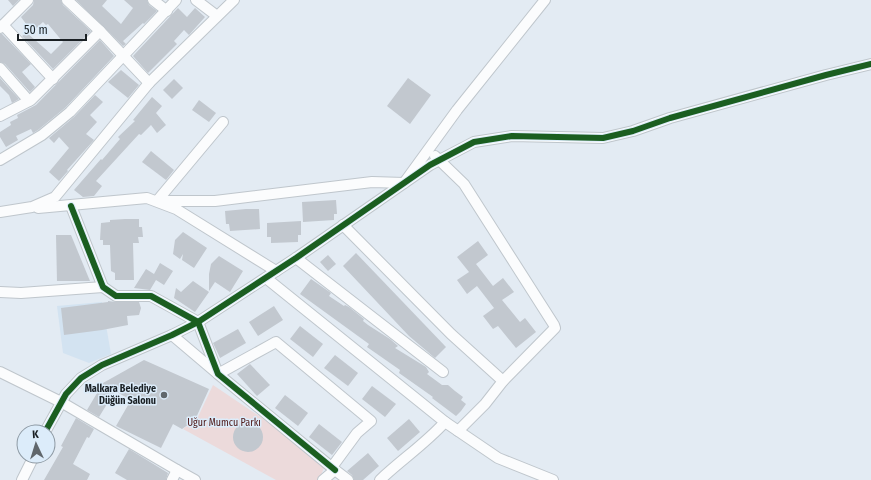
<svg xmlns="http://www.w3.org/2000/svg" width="871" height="480" font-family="'Fira Sans Condensed',sans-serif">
<rect width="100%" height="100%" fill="#e3ebf3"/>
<!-- built -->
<polygon fill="#d3e3f1" points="102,302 111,354 89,363 63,353 57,306"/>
<!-- green -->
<polygon fill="#ecdadb" points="213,385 268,422 324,468 319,480 276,480 183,429 197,419"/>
<!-- building -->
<g fill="#c2c8cf">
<polygon points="8,0 19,0 13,6"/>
<polygon points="34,0 61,0 63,5 91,31 53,69 22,36 27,33 51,54 63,42 48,24 46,25 43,22 32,32 21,17 33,5"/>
<polygon points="76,0 107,0 102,6 121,24 133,8 124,0 147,0 149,5 157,11 144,24 143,23 123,41 126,44 123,46"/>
<polygon points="178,8 187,17 195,8 205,17 189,35 184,30 174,41 177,44 148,73 133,56"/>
<polygon points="0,34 2,34 31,64 22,72 35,87 30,92 5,64 0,62"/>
<polygon points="100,40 114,56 66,107 38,130 33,133 31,129 16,136 18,140 6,147 0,137 0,132 11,125 10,122 18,118 17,115 36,105"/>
<polygon points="121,70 139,85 128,98 108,82"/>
<polygon points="0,78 19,99 12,103 9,95 0,86"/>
<polygon points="408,78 431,95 410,124 387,106"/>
<polygon points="174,79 183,88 172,99 163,90"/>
<polygon points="95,95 103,102 90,115 97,122 86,134 94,140 67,170 68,171 59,181 49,172 69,148 59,137 54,143 49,138 74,117"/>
<polygon points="152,97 162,106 156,113 166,125 157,133 151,125 141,135 139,134 96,181 102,186 94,196 83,197 74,190 101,159 102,160 120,139 118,137 135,121 133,120"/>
<polygon points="199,100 216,113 209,122 192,110"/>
<polygon points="151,151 174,170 166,180 142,162"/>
<polygon points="336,200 337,214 334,214 334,220 303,222 302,202"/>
<polygon points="246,209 259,209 260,229 230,231 229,224 226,224 225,211"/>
<polygon points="125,219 139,219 139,227 142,227 143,237 138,237 139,243 133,243 134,280 115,280 115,273 111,271 110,245 103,245 103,240 100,240 101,223 110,222 110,220"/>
<polygon points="301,221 301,235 298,235 298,242 271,243 271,237 267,237 267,223"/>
<polygon points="183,232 207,248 194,268 182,260 183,254 180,259 173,254 175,240"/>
<polygon points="56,235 71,235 90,281 57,281"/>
<polygon points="478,241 488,255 476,264 493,286 503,278 514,292 502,300 520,322 525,318 536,332 516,348 498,326 493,329 483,316 494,308 477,286 467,294 457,280 469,272 457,257"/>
<polygon points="356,253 446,347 435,358 409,336 343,266"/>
<polygon points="328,255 336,264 328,271 320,262"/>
<polygon points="219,256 243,271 230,292 215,282 209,291 209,274 211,264"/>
<polygon points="160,263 173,271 164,285 156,280 150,290 134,288 146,269 154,274"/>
<polygon points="311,279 331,293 329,296 344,306 345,305 349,307 364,319 363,321 368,325 390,339 398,346 395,348 426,367 429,372 427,374 442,385 448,385 455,391 463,397 461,400 466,404 461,411 456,416 432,398 433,397 399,373 400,370 367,347 369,344 300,294"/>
<polygon points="193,281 209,292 195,312 174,298 176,288 181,292"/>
<polygon points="108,301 116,302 139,302 141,308 139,315 127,316 128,325 102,330 64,335 61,308 108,302"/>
<polygon points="274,306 283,320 258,336 249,322"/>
<polygon points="300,326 323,344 313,357 290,339"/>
<polygon points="238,329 246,343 220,358 213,343"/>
<polygon points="335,355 358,373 348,386 324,368"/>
<polygon points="144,360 209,389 195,420 182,429 173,424 161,448 116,426 131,400 115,391 99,417 87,410 103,383"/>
<polygon points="250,364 270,385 257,396 237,374"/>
<polygon points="372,386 396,404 385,417 362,399"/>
<polygon points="285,395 308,413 298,426 275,408"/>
<polygon points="76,418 94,429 89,438 87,437 73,464 90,474 87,480 44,480 63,447 61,446"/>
<polygon points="409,419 420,432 398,451 387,438"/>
<circle cx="248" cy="437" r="15"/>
<polygon points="319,424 342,442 332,455 309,437"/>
<polygon points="129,449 168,473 166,480 127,480 115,473"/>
<polygon points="368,453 379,466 363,480 354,480 352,475 347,471"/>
</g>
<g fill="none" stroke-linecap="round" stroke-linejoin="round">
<defs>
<g id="minor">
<polyline points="67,0 100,31 149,83"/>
<polyline points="153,0 167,11"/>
<polyline points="196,0 217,16"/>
<polyline points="3,25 53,79"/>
<polyline points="0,28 28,0"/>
<polyline points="0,68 29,101"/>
<polyline points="0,116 31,100 100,31"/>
<polyline points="435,156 464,184 554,325 555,328 503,381 485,404 458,431"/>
<polyline points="0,160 42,135 70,112 176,0"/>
<polyline points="157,201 215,201 372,182 404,183 457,110 545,0"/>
<polyline points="157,201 223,122"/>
<polyline points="71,206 103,287 116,296 151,296 198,322 218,374 335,470"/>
<polyline points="38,208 147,198 176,209 276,271"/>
<polyline points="0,212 32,207 55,197 149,83 234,0"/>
<polyline points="343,225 451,334 503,381"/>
<polyline points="296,258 443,372"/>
<polyline points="266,278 445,422 498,458 553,480"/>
<polyline points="0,292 21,293 103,287"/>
<polyline points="172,335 218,374 276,342 371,421 357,433 332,467"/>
<polyline points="0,372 61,402 177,470 172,480"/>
<polyline points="45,432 66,394 81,378 102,365 172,335 198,322 296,258 430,165 474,142 512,136 603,138 633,131 670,118 826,75 871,64"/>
<polyline points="177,470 195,480"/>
<polyline points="22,480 34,456"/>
<polyline points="323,480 335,470 348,480"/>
<path d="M380,480C401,460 425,444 445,422"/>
</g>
</defs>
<!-- minor casing -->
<use href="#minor" stroke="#bfc6cc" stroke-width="12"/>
<!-- minor -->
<use href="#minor" stroke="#fbfcfd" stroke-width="10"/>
<defs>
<g id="cycleway">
<polyline points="71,206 103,287 116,296 151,296 198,322 218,374 335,470"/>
<polyline points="45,432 66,394 81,378 102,365 172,335 198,322 296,258 430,165 474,142 512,136 603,138 633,131 670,118 826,75 871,64"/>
</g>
</defs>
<!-- cycleway casing -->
<use href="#cycleway" stroke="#dcecfa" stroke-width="8"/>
<!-- cycleway -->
<use href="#cycleway" stroke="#1b5e20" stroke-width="6"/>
</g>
<!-- markers -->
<circle fill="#60676c" stroke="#dcecfa" stroke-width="1.5" cx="164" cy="395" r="4"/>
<g text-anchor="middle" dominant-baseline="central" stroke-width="3" stroke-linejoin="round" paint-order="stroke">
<!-- poi labels -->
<g font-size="10" font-weight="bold" fill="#1a2024" stroke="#dcecfa" text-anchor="end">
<text x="156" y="389">Malkara Belediye<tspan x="156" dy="12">Düğün Salonu</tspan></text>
</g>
<!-- park labels -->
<g font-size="10" fill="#4d1514" stroke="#dcecfa">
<text x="224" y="423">Uğur Mumcu Parkı</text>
</g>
</g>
<!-- north arrow -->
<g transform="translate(36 444) rotate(356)"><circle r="19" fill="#dcecfa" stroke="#8e9aa4"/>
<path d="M0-3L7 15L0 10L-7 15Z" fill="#60676c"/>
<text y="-6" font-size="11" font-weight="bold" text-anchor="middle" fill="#1a2024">K</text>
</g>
<!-- scale -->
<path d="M18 34v6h68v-6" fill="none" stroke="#1a2024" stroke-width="2"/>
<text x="24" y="34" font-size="12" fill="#1a2024" stroke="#dcecfa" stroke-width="3" paint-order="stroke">50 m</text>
</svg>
